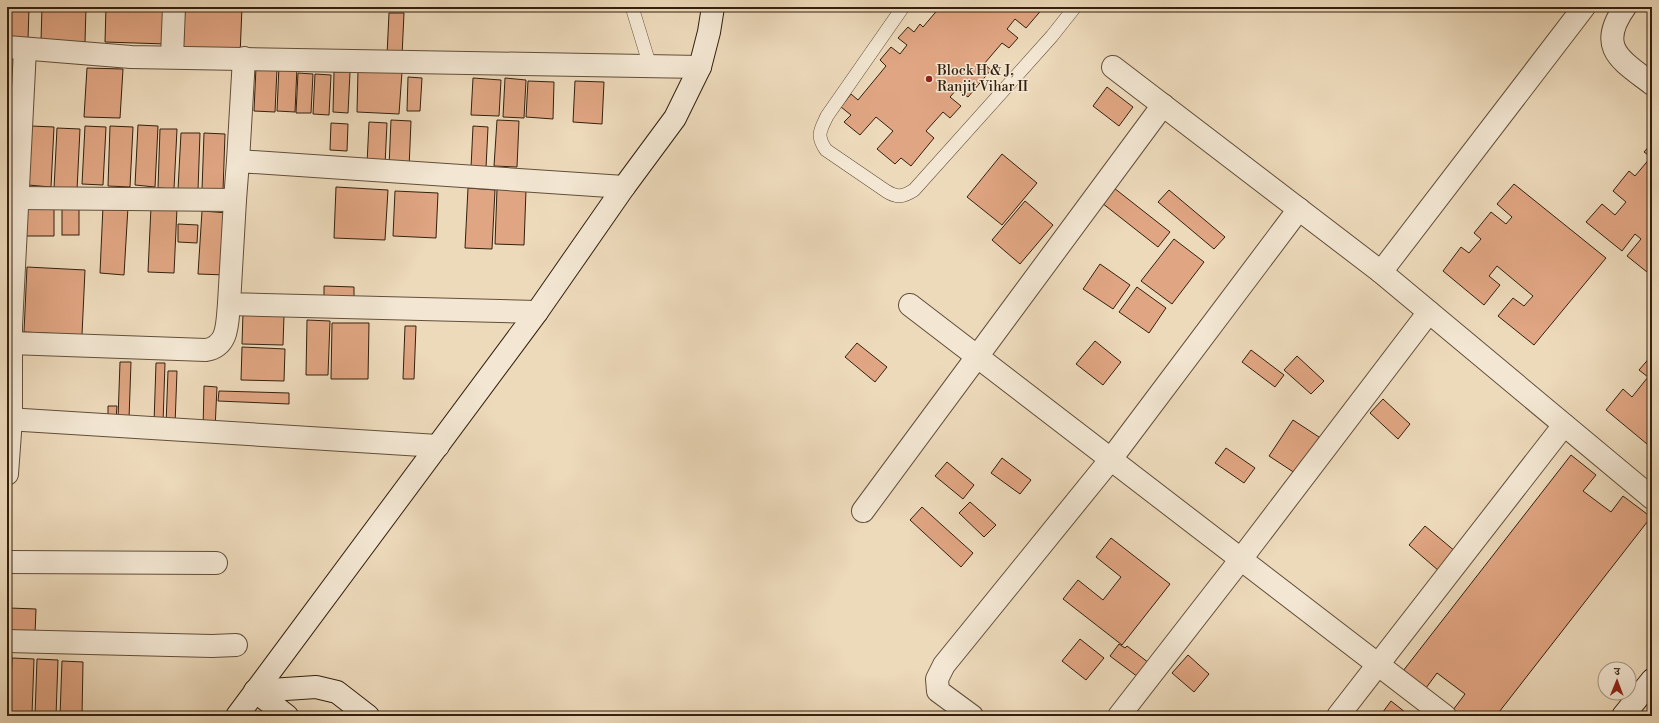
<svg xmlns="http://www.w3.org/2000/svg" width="1659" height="723" font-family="'Libre Bodoni','Noto Serif Devanagari',serif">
<rect width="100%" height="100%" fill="#eddabb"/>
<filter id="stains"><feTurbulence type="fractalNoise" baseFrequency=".005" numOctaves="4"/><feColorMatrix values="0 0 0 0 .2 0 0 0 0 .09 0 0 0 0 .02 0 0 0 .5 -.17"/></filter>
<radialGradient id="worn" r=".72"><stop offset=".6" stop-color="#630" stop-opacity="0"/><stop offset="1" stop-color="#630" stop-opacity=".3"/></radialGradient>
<!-- building -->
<g fill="#e0a582" stroke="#34200e">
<polygon points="7,7 29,7 28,40 7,39"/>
<polygon points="42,7 86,7 85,42 41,41"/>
<polygon points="106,7 168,7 166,44 105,42"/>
<polygon points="185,7 242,7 240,56 183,54"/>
<polygon points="352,7 384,7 384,9"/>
<polygon points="500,7 595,7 596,9 500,8"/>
<polygon points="940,7 1044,7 1026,28 1015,19 1007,29 1018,38 1009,48 1002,43 984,64 991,70 968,97 957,89 950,97 961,106 950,118 943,112 926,131 934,138 911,166 901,158 895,164 877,149 893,131 876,117 860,135 844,122 851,115 841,107 851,94 858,100 886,66 880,60 891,47 900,54 907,45 898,38 908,27 914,32 920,24 923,27"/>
<polygon points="389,13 404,13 402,56 387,55"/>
<polygon points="279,66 297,67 295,112 277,111"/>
<polygon points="256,67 277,69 275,112 254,111"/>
<polygon points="87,68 123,69 120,118 84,117"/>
<polygon points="358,70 402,72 399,114 357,112"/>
<polygon points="334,72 350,72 348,113 333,112"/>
<polygon points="298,73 313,74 311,113 296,113"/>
<polygon points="315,74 331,75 329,115 313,114"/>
<polygon points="408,77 422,78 420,111 407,111"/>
<polygon points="473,78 501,80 499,116 471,115"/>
<polygon points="505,78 526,80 524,118 503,117"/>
<polygon points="528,81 554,82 553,119 526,117"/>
<polygon points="575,81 604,82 602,124 573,122"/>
<polygon points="1107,87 1133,107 1119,126 1093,106"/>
<polygon points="391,120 411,121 409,169 389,167"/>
<polygon points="497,120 519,121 517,167 494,166"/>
<polygon points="369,122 387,123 385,165 367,164"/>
<polygon points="331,123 348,124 347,151 330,150"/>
<polygon points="138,125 158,126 155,187 135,185"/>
<polygon points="31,126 54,127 51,187 28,185"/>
<polygon points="85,126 106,127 103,185 82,184"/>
<polygon points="110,126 133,127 130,187 108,186"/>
<polygon points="473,126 488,127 486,168 471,168"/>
<polygon points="57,128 80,129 77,190 54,189"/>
<polygon points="160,129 177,129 174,189 158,188"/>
<polygon points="181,133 200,133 198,190 178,190"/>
<polygon points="204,133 225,134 223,191 202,190"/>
<polygon points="1652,143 1652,276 1627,256 1641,239 1635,234 1622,251 1586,222 1602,204 1615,215 1626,202 1613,191 1629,171 1635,176 1651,157 1644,152"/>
<polygon points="7,149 9,149 7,190"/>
<polygon points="1002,154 1037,183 1002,225 967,197"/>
<polygon points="1514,184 1606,258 1534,345 1498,316 1513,298 1524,306 1533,296 1497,266 1489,276 1500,285 1484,305 1443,271 1461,247 1469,253 1481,239 1474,233 1491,212 1506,224 1512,217 1497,204"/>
<polygon points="336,187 388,190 385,240 334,238"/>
<polygon points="468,188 495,190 492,249 465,248"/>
<polygon points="1114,188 1170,232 1158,247 1102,203"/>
<polygon points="497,189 526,190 524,245 495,244"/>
<polygon points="1169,190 1225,237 1214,249 1158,202"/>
<polygon points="395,191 438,193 436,238 393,236"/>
<polygon points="1025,201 1053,225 1020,264 992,240"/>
<rect x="62" y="202" width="17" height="33"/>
<polygon points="27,206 54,206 54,236 26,236"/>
<polygon points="103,206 128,207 124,275 100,273"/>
<polygon points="151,207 177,208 174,273 148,272"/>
<polygon points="202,211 228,213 226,275 198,274"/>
<polygon points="178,224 198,225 197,243 178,242"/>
<polygon points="1174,239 1204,262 1172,304 1141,281"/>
<polygon points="1100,264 1130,285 1113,309 1083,289"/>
<polygon points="27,267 85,270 82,335 24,332"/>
<polygon points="324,286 354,287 354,297 324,296"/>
<polygon points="1137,287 1166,308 1149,333 1119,312"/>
<polygon points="243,313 284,315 283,345 242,344"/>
<polygon points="307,320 330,321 328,375 306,375"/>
<polygon points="332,323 369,323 368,379 331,379"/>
<polygon points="405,326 416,326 414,379 403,379"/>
<polygon points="1095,341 1121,362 1103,385 1076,364"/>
<polygon points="857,343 887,367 875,382 845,357"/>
<polygon points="242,347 285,349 284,381 241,380"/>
<polygon points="1251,350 1284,375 1275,387 1242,362"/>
<polygon points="1652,355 1652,437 1647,444 1606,410 1623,389 1632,397 1648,377 1639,370"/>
<polygon points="1297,356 1324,381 1311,394 1284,370"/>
<polygon points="120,362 131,362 129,419 118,419"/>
<polygon points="156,363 165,363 163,423 154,423"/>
<polygon points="168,371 177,371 175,425 166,425"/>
<polygon points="204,386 217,387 215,429 203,429"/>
<polygon points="219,391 289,393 289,404 218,401"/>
<polygon points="1383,399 1410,424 1398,439 1370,413"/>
<polygon points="108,406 117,406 116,419 108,419"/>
<polygon points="1293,420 1322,439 1298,475 1269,456"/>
<polygon points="1226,448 1255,468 1244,483 1215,463"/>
<polygon points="1571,455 1596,475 1583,491 1611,512 1623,496 1651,517 1496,716 1462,716 1453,710 1465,694 1437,673 1426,688 1403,671"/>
<polygon points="1002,458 1031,480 1020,494 991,473"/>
<polygon points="947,462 974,485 963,499 935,476"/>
<polygon points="970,502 996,525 984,537 959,513"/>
<polygon points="922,507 973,553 961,567 910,520"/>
<polygon points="1425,526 1456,552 1439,571 1409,545"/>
<polygon points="1111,538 1170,584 1122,645 1063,599 1078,580 1103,600 1121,577 1096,557"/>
<polygon points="9,608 36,609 35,634 8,633"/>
<polygon points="1080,639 1104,658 1086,680 1062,661"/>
<polygon points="1119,644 1125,648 1127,646 1149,663 1138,677 1110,656"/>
<polygon points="1188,655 1209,674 1194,692 1172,673"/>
<polygon points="12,658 34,659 32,714 10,713"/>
<polygon points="37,659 58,660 56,716 35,716"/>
<polygon points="62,661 83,662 82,716 60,716"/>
<polygon points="1391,701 1410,716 1380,716"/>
</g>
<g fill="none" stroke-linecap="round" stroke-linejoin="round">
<defs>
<g id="lane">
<polyline points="632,7 650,66"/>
<path d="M903,7L827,116C820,131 816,135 826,150L886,191C897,198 903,197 914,190L1052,36L1075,7"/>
</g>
<g id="street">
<path d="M1625,7C1596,48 1621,60 1652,84"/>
<polyline points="7,47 131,57 700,67"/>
<polyline points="172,57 174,7"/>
<polyline points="1113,67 1381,272 1652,498"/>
<polyline points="238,161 244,58"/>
<polyline points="17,198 235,200 238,161 624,187"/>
<polyline points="235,200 229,304 537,312"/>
<polyline points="1381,272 1584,7"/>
<polyline points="910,305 1445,716"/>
<path d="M10,343L206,350C229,346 227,323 229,304"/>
<polyline points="7,419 438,446"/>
<polyline points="7,474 11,419 11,326 25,49"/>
<polyline points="863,511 1163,105"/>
<polyline points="7,562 216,563"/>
<polyline points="7,641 212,646 236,645"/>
<polyline points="972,716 938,691 937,679 944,665 1111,459 1299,209"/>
<polyline points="1119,716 1241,559 1429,312"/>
<polyline points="1338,716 1564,425"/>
</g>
<g id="secondary">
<polyline points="255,691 316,687 337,692 368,716"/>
<polyline points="255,691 287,716"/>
<polyline points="237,716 537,312 624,187 675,118 700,67 709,32 713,7"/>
<polyline points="1623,716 1652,680"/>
</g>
</defs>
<!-- lane casing -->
<use href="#lane" stroke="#624e39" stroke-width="14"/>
<!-- street casing -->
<use href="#street" stroke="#624e39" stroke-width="24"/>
<!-- secondary casing -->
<use href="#secondary" stroke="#34200e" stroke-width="24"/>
<!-- lane -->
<use href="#lane" stroke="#f3e7d3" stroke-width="13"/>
<!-- street -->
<use href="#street" stroke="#f3e7d3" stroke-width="22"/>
<!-- secondary -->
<use href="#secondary" stroke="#f3e7d3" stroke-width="22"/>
</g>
<!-- markers -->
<circle fill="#8f2418" stroke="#f3e7d3" stroke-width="1.5" cx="929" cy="79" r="4"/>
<g text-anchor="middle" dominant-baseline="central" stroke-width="3" stroke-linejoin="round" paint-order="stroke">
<!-- poi labels -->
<g font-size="14" fill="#34200e" stroke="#f3e7d3" text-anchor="start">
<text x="937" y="71">Block H &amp; J,<tspan x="937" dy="16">Ranjit Vihar II</tspan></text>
</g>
</g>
<!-- margin -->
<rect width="1659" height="723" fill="none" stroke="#eddabb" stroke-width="24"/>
<rect x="8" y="8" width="1643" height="707" fill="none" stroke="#34200e" stroke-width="2"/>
<rect x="12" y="12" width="1635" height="699" fill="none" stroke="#34200e"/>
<!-- north arrow -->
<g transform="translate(1617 681) rotate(1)"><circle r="19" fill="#f3e7d3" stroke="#a79784"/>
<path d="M0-3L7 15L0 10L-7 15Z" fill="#8f2418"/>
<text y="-6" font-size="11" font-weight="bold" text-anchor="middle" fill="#34200e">उ</text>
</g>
<rect width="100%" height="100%" filter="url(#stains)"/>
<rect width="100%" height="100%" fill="url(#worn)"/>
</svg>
